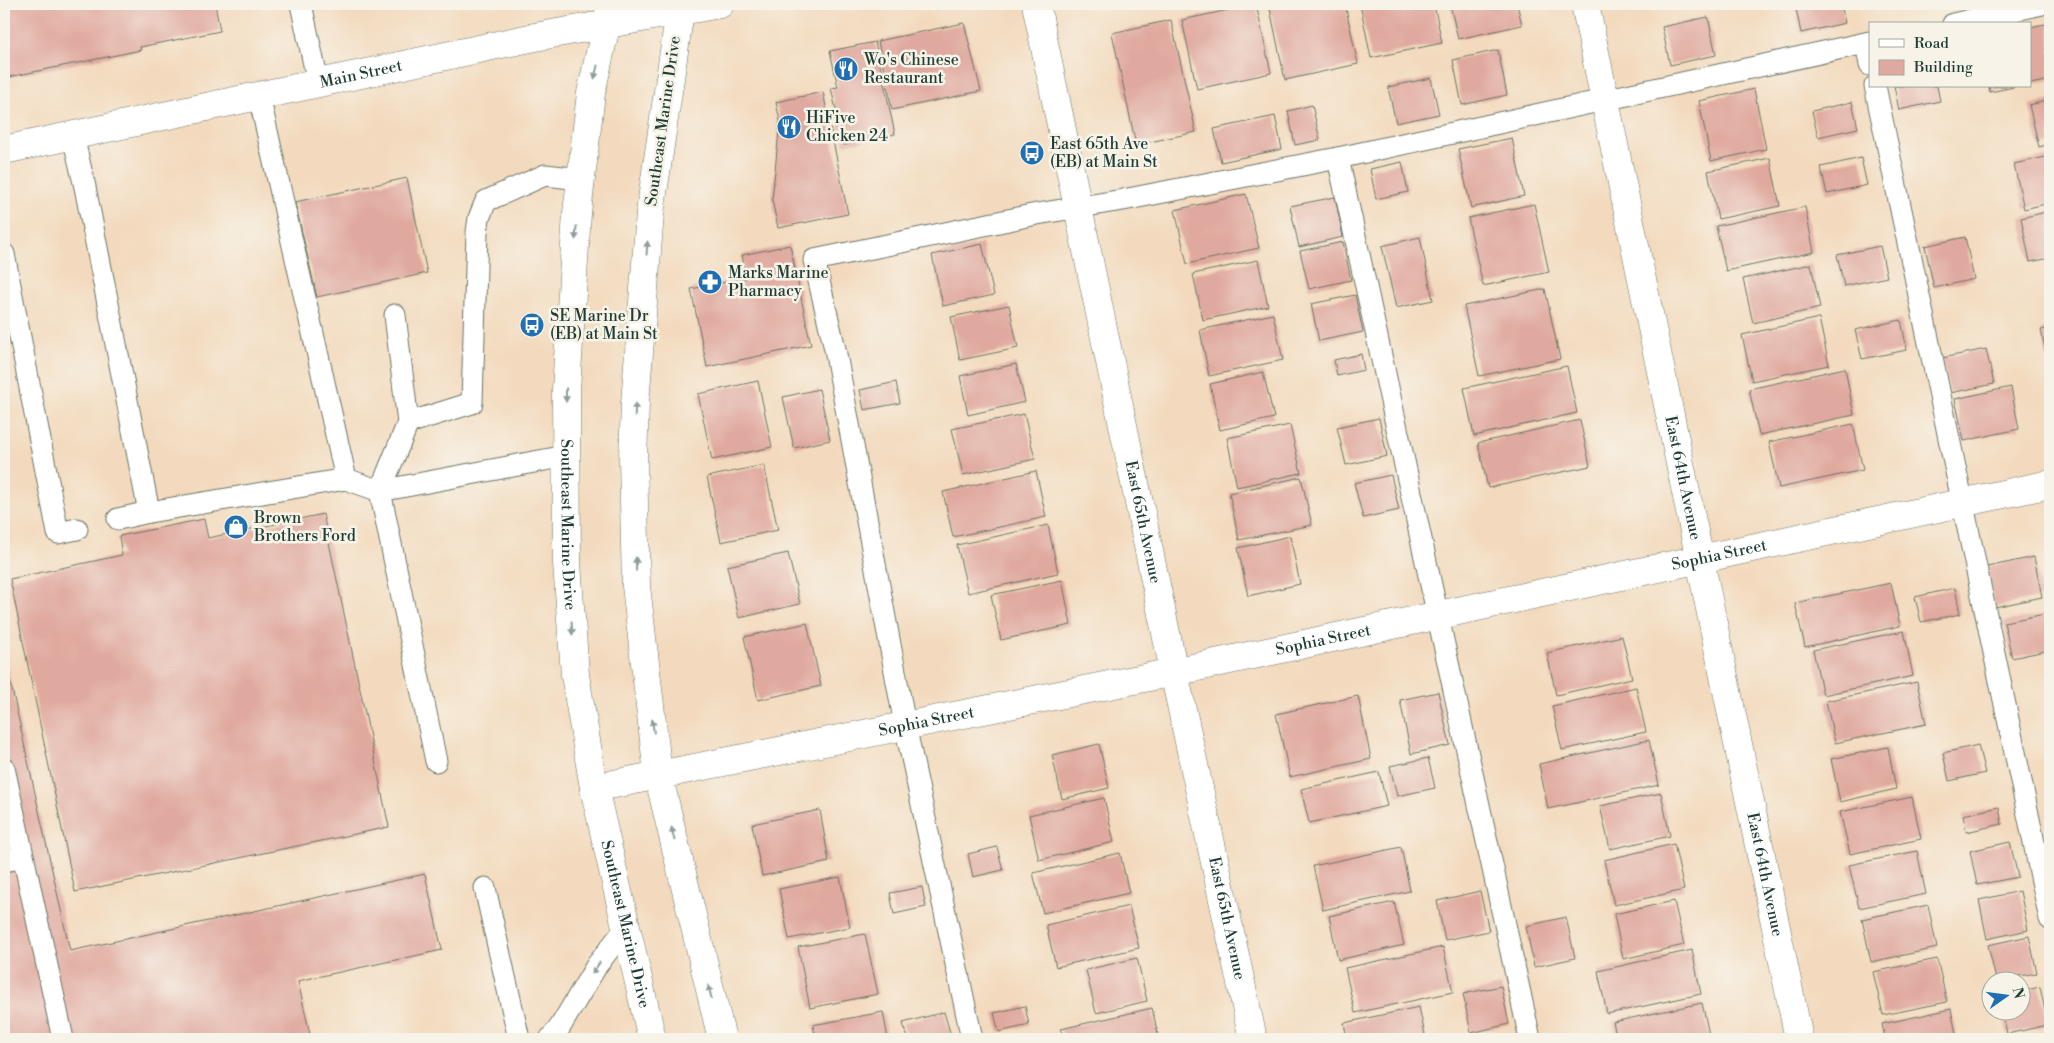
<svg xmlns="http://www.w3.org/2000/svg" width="2054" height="1043" font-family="'Libre Bodoni',serif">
<rect width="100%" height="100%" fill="#f7f3e8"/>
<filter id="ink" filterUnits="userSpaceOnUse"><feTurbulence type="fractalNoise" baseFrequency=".02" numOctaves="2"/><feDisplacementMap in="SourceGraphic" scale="10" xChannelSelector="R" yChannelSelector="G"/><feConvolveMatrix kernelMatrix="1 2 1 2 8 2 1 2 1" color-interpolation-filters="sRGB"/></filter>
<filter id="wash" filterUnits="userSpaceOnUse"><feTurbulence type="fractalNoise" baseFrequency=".0096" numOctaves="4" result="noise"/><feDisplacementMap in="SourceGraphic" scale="20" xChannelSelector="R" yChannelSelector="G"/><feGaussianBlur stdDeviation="1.12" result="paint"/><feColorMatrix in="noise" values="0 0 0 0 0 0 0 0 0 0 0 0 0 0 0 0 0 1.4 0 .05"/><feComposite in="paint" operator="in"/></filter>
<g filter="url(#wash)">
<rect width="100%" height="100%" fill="#f3dabe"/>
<g id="blocks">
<!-- building -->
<g fill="#e0a99f">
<polygon points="4,4 215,4 220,31 140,47 141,50 4,78"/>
<polygon points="1256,4 1271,73 1197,89 1182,20"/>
<polygon points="1269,4 1345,4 1358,64 1285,80"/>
<polygon points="1360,4 1434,4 1442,43 1371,58"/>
<polygon points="1450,4 1517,4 1522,25 1458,39"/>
<polygon points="1795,4 1841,4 1845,23 1801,33"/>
<polygon points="1708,17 1716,55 1670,65 1662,27"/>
<polygon points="1171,20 1196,132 1136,145 1112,33"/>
<polygon points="964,23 981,91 892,110 878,41"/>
<polygon points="2050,23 2050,80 2030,84 2030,27"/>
<polygon points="875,42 895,134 844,145 831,88 838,87 830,51"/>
<polygon points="1498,50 1507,95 1462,105 1453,60"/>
<polygon points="1431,78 1439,114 1396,123 1388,87"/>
<polygon points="1894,86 1937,86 1940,101 1899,110"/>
<polygon points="1989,86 2014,86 2014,87 1990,92"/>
<polygon points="1754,89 1766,149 1711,161 1699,101"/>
<polygon points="823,92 848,214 778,228 772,200 780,121 776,102"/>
<polygon points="2050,100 2050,144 2039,147 2029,105"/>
<polygon points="1852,102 1858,128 1818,137 1812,111"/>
<polygon points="1312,105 1320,140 1295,145 1288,111"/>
<polygon points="1275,116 1282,149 1221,162 1214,129"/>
<polygon points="1512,138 1524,196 1471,208 1458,149"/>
<polygon points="2050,156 2050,203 2024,209 2014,164"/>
<polygon points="1770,158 1780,206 1718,219 1708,171"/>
<polygon points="1861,158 1867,185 1827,194 1821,167"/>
<polygon points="1402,162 1408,192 1376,199 1370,169"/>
<polygon points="407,178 427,273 317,297 295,202"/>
<polygon points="1246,194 1259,248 1187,264 1175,210"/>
<polygon points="1335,197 1343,237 1299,247 1290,206"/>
<polygon points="1534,204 1549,272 1483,286 1468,218"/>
<polygon points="1805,207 1814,252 1726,271 1716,226"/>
<polygon points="2050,211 2050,258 2030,262 2021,218"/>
<polygon points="1420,237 1433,300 1396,308 1382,246"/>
<polygon points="1965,237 1974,279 1934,288 1925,246"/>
<polygon points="1343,242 1351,280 1309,289 1300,251"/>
<polygon points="982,244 994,295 943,306 932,255"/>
<polygon points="790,245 811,345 707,367 691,289 746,278 742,255"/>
<polygon points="1880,246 1887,277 1844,286 1837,255"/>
<polygon points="1258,260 1268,306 1203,320 1193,274"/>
<polygon points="1811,264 1820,308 1753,323 1743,279"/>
<polygon points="2050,270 2050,287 2049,287 2046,271"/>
<polygon points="1545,289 1560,359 1479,376 1464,306"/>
<polygon points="1355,295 1363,332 1319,341 1311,304"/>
<polygon points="1009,305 1018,348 960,360 951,317"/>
<polygon points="1273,314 1283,360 1209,376 1200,330"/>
<polygon points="1819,318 1829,365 1752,381 1742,335"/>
<polygon points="1901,320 1907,350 1862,359 1855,330"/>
<polygon points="2050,328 2050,368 2049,368 2041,330"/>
<polygon points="1986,349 1994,384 1950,393 1942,358"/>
<polygon points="1361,354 1364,370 1337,376 1334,360"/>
<polygon points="1016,364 1025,402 968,415 960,376"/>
<polygon points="1567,366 1577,413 1474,436 1464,388"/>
<polygon points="1845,368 1854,415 1759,435 1749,389"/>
<polygon points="1263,372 1274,418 1220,430 1210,384"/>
<polygon points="758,381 772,447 712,460 698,394"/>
<polygon points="896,382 900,403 864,410 860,390"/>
<polygon points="2011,387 2019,429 1964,441 1955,399"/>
<polygon points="819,389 830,440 794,448 783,397"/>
<polygon points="1024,414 1035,459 963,475 952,429"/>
<polygon points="1379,418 1387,456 1346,465 1337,427"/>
<polygon points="1580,420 1590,466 1488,488 1478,443"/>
<polygon points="1853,424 1863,470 1779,488 1769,442"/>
<polygon points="1290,425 1301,473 1237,487 1227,438"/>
<polygon points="764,465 778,530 721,542 707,477"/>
<polygon points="1036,471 1046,517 953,537 943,492"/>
<polygon points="1391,475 1399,510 1363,518 1354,483"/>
<polygon points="1301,477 1312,525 1239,540 1229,493"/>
<polygon points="323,514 389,827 75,892 10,579 122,555 119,536 204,519 208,538"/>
<polygon points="1048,525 1058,573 968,593 957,545"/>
<polygon points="1290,536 1300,584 1248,596 1238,548"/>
<polygon points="788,553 800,604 739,618 727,566"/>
<polygon points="2034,557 2042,597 1995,607 1987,567"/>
<polygon points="1062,580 1071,625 1001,640 991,595"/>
<polygon points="1891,583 1900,626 1805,647 1795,603"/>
<polygon points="1955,588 1960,614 1921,622 1915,597"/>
<polygon points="2045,614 2050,637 2050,650 2012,658 2004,622"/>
<polygon points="807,623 821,686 758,700 744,637"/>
<polygon points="1904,631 1913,676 1823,695 1813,650"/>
<polygon points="1622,636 1632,678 1556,695 1547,653"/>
<polygon points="4,653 70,951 425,874 442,950 298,981 311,1039 4,1039"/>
<polygon points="1917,682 1926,724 1835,743 1826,701"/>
<polygon points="1636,687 1646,732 1562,750 1552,706"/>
<polygon points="1438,692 1450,745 1411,754 1400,700"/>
<polygon points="1358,696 1371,759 1290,777 1276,714"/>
<polygon points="1649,740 1659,785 1548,809 1539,764"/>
<polygon points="1099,744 1109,788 1062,799 1052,755"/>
<polygon points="1978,745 1985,773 1949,781 1943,753"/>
<polygon points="1888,747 1896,789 1840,802 1831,759"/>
<polygon points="1428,758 1435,788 1397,796 1390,766"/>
<polygon points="1379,772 1387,806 1309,823 1301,789"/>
<polygon points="1661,793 1670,836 1610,849 1600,806"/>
<polygon points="1912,797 1921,839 1850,854 1840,812"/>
<polygon points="1104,798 1114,842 1039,860 1029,815"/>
<polygon points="1999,807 2002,824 1966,832 1963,815"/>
<polygon points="820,810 829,862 762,876 752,824"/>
<polygon points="2010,842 2018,877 1977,885 1970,851"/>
<polygon points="1674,844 1684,890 1614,905 1604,860"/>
<polygon points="997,847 1003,870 973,877 968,854"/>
<polygon points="1401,847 1410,891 1323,910 1313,866"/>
<polygon points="1917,851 1926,894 1859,908 1849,865"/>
<polygon points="1120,853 1129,893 1043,913 1033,873"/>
<polygon points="840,877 850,927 789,939 779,889"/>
<polygon points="922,887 926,907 894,914 890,893"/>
<polygon points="1480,891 1489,931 1445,940 1437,901"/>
<polygon points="2020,891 2028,930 1987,939 1979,900"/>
<polygon points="1674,901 1684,945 1623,959 1614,914"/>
<polygon points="1394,902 1404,945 1338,960 1329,916"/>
<polygon points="1928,905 1937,948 1871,962 1862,919"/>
<polygon points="1129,906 1139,948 1056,967 1046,925"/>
<polygon points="1566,917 1575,958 1534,967 1526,926"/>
<polygon points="865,934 878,994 810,1008 798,947"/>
<polygon points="2029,936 2037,973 1996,980 1988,945"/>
<polygon points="1443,947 1453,992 1355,1013 1345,968"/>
<polygon points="1692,950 1701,994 1607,1014 1598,971"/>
<polygon points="1137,958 1147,1001 1096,1013 1086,970"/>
<polygon points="1937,959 1947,1002 1883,1015 1873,972"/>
<polygon points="1501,986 1509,1024 1471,1033 1463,994"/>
<polygon points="2040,987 2048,1025 2007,1034 2002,1010 2022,1010 2022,991"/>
<polygon points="1702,1003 1710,1039 1617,1039 1613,1022"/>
<polygon points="1025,1006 1029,1025 999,1032 994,1013"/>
<polygon points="1419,1007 1426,1039 1347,1039 1344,1023"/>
<polygon points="1152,1008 1159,1039 1063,1039 1061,1029"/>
<polygon points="1951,1009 1957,1039 1885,1039 1882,1024"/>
<polygon points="883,1012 888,1039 816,1039 813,1025"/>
<polygon points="944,1012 952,1039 907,1039 903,1023"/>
</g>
</g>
</g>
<g filter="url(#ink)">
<use href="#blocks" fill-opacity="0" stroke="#697464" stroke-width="1"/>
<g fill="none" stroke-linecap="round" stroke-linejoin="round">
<defs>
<g id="lane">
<polyline points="301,4 318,83"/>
<polyline points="1953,24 2042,4"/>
<polyline points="1866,43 1870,65"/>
<polyline points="1875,86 2050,919"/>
<polyline points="259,96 346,479"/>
<polyline points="73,136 85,187 149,512"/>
<polyline points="1338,158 1530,1039"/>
<polyline points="4,254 58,533 77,529"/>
<polyline points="395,315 408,423"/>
<polyline points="118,519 149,512 346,479 380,491 408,423 472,403 477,232 479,218 486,201 545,175 581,179"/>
<polyline points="436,761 380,491 566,456"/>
<polyline points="4,768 63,1039"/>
<polyline points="4,861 23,857"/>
<polyline points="485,888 519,1039"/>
<polyline points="550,1039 560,1027 597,965 625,929"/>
<polyline points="972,1039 905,725 835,349 814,260 1037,214 1123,200 1338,158 1870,42"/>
</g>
<g id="street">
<path id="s1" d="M1036,4L1174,672L1253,1039"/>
<path id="s2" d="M1585,4L1799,1039"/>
<path id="s3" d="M594,788L1174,672L2050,484"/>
</g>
<g id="secondary">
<path id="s4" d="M4,150L535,37L720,4"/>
</g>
<g id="primary">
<path id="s5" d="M611,4L591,93L577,213L566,390L567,563L575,675L594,788L652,1039"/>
<polyline points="681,4 650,213 635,403 633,459 636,586 658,774 722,1039"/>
</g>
</defs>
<!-- lane casing -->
<use href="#lane" stroke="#697464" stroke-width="23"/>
<!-- street casing -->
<use href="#street" stroke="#697464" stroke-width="29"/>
<!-- secondary casing -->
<use href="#secondary" stroke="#697464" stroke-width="29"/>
<!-- primary casing -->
<use href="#primary" stroke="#697464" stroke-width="29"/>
<!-- lane -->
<use href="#lane" stroke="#fff" stroke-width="21"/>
<!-- street -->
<use href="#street" stroke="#fff" stroke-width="28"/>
<!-- secondary -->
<use href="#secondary" stroke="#fff" stroke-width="28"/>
<!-- primary -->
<use href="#primary" stroke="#fff" stroke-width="28"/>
</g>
<!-- one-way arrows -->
<defs><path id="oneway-solid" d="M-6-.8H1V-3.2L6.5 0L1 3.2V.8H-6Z" transform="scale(1.25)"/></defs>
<g fill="#8f9e9a">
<use href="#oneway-solid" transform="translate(596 72) rotate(103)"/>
<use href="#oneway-solid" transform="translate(576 233) rotate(94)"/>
<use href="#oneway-solid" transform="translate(647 248) rotate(-86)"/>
<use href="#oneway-solid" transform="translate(566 395) rotate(90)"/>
<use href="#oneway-solid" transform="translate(635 410) rotate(-88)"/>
<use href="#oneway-solid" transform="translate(636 564) rotate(-91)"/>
<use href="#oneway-solid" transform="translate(572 628) rotate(86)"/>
<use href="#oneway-solid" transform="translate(653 726) rotate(-97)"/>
<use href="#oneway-solid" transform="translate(673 834) rotate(-103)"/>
<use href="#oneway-solid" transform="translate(596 968) rotate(124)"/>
<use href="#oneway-solid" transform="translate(710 992) rotate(-103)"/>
</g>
</g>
<!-- icons -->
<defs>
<symbol id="restaurant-disc" viewBox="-11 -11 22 22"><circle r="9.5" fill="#1f6fb2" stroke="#f7f3e8"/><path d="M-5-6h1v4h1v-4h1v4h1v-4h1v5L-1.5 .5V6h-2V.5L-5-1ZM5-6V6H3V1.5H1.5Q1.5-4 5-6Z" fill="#fff"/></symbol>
<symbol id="bus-disc" viewBox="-11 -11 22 22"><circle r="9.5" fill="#1f6fb2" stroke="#f7f3e8"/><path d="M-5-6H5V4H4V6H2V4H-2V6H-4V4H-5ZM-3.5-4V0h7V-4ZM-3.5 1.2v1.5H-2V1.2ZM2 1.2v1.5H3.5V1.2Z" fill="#fff"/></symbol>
<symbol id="pharmacy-disc" viewBox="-11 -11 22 22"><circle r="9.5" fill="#1f6fb2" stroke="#f7f3e8"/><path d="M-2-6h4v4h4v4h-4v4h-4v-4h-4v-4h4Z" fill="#fff"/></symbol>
<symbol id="shop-disc" viewBox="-11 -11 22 22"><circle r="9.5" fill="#1f6fb2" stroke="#f7f3e8"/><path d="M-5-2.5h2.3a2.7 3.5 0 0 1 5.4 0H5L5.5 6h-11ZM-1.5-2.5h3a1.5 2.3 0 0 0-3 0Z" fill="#fff"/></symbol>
</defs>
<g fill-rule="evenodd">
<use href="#restaurant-disc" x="832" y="55" width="28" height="28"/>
<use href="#restaurant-disc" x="775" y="113" width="28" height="28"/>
<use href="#bus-disc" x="1018" y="139" width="28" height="28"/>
<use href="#pharmacy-disc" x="696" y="268" width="28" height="28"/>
<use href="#bus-disc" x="518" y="311" width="28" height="28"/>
<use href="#shop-disc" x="222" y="513" width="28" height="28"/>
</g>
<g text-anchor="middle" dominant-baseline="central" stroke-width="5" stroke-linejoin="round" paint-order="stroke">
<!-- poi labels -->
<g font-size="16" fill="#1f3d34" stroke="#f7f3e8" text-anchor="start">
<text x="864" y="60">Wo's Chinese<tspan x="864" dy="18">Restaurant</tspan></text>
<text x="806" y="118">HiFive<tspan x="806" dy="18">Chicken 24</tspan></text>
<text x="1050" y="144">East 65th Ave<tspan x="1050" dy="18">(EB) at Main St</tspan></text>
<text x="728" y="273">Marks Marine<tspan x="728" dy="18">Pharmacy</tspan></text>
<text x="550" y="316">SE Marine Dr<tspan x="550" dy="18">(EB) at Main St</tspan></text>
<text x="254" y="518">Brown<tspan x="254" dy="18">Brothers Ford</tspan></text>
</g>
<!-- street labels -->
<g font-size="16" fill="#1f3d34" stroke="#f7f3e8">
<text stroke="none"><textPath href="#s4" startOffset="365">Main Street</textPath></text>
<text transform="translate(663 121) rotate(-82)">Southeast Marine Drive</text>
<text stroke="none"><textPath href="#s2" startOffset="484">East 64th Avenue</textPath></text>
<text stroke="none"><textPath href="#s1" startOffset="529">East 65th Avenue</textPath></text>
<text stroke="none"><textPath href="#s5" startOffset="524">Southeast Marine Drive</textPath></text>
<text stroke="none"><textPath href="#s3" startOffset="1149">Sophia Street</textPath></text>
<text stroke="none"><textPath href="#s3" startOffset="744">Sophia Street</textPath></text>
<text stroke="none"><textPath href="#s3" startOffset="339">Sophia Street</textPath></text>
<text stroke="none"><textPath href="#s2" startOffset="889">East 64th Avenue</textPath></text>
<text stroke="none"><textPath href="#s1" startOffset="934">East 65th Avenue</textPath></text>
<text stroke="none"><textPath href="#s5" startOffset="929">Southeast Marine Drive</textPath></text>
</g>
</g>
<!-- margin -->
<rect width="2054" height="1043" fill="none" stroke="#f7f3e8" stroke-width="20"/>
<!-- legend -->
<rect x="1869" y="22" width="162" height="65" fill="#f7f3e8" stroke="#a1aaa0"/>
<rect x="1879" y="39" width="25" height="8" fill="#ffffff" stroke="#a1aaa0"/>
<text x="1914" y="48" font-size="15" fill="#1f3d34">Road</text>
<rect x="1879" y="60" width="25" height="15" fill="#e0a99f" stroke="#a1aaa0"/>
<text x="1914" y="72" font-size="15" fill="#1f3d34">Building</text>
<!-- north arrow -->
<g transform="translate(2006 996) rotate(76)"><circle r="24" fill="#f7f3e8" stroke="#a1aaa0"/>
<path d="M0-4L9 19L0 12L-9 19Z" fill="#1f6fb2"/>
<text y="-8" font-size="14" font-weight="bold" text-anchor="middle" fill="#1f3d34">N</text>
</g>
</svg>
